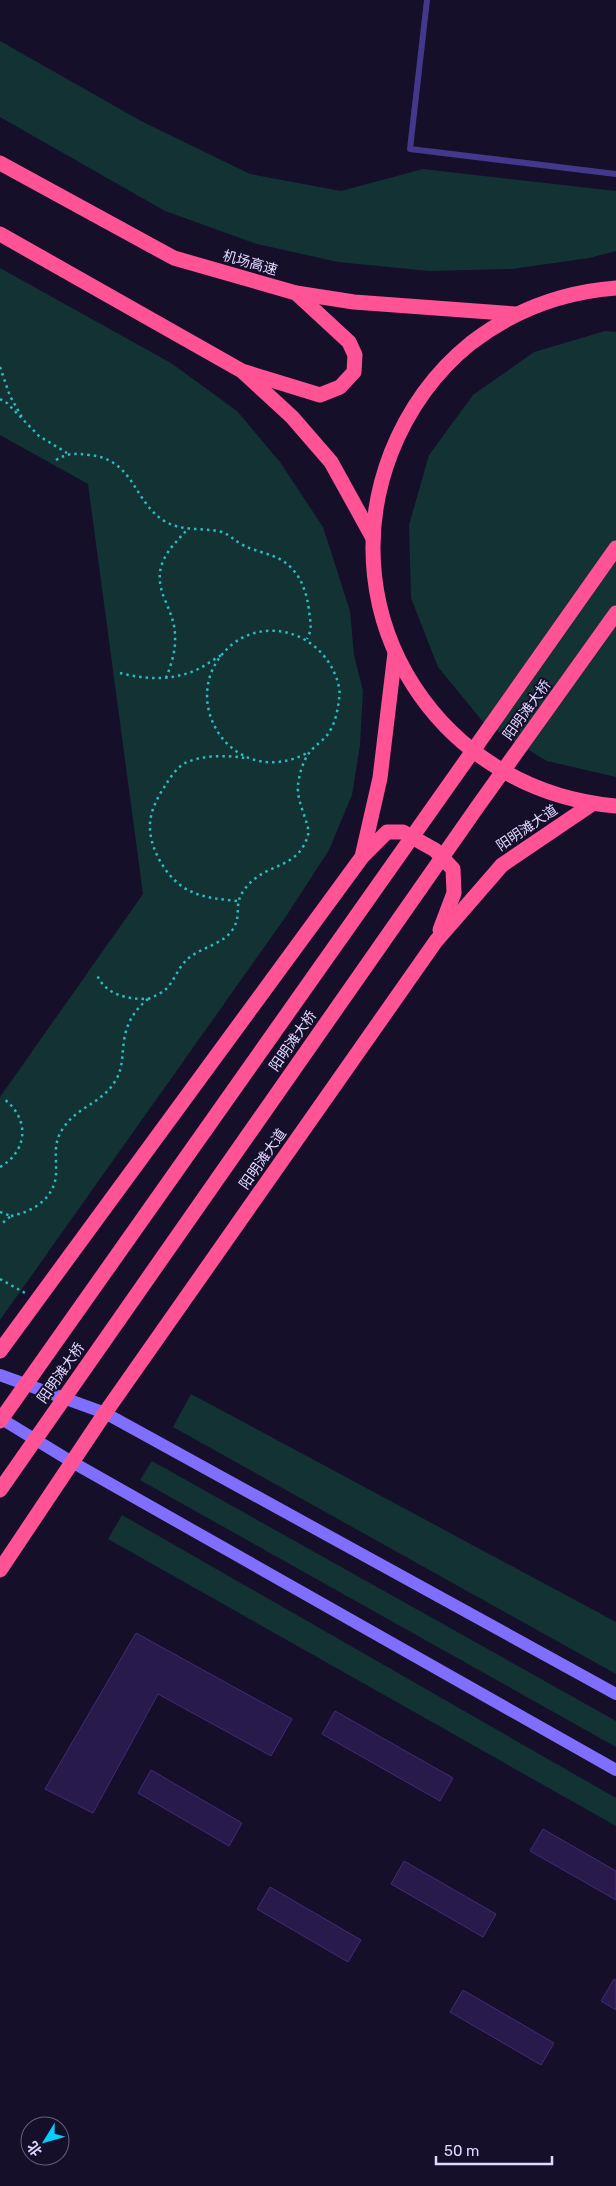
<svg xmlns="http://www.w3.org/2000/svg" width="616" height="2186" font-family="Rubik,'Noto Sans SC',sans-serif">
<rect width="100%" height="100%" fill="#160f2a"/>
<!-- green -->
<g fill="#123234">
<polygon points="0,41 141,121 250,174 341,191 423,169 616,191 616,251 589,258 512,269 429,271 338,262 257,244 165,211 0,117"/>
<polygon points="0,268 171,363 237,411 280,462 323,527 350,611 354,655 363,691 360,745 352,795 329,850 287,915 0,1320 0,1097 143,894 88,484 0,435"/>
<polygon points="605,331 616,332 616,777 547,761 484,723 438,667 411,598 409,525 429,455 473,395 534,352"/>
<polygon points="191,1394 616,1622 616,1674 173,1427"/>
<polygon points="152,1461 616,1721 616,1747 140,1480"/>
<polygon points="122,1515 616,1798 616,1826 108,1539"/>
</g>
<!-- building -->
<g fill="#291a4c" stroke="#422b79">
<polygon points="136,1633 292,1719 271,1756 158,1694 93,1813 45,1789"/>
<polygon points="335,1711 453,1778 440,1801 322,1734"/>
<polygon points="151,1770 242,1823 229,1846 138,1793"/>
<polygon points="543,1829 616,1871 616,1900 530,1851"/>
<polygon points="404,1861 496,1914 483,1937 391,1884"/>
<polygon points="270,1887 361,1940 348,1962 257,1909"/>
<polygon points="614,1979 616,1980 616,2010 601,2001"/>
<polygon points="463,1990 554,2043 541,2065 450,2012"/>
</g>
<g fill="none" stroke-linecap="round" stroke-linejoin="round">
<!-- path -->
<g stroke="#2abcc1" stroke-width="2.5" stroke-dasharray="2.5 4" stroke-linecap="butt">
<polyline points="0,367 10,396 23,419"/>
<polyline points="0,399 7,403 39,436 67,453"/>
<path d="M56,460C67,453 76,453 89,455C135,459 133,503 166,522C184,532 203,527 222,532C230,535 234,540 241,544C251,550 263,552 273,556C297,565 306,587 309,610C310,622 313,628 307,639"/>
<path d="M120,673C147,680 177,681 202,667C209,663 216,658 223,654"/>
<path d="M166,678C171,665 176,651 175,636C175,623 170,612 165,600C151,567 167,551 188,529"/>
<path d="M237,901C219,899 202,898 186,889C167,878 151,851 150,829C149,813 157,798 165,786C170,778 176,768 185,763C202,755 226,755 245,758"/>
<path d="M148,999C155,996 162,993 167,988C176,978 179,965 190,957C203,947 225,943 233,929C244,911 229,903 252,881C272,863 299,867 308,835C311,826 296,802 298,785C299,775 303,761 309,753C314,746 323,741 328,734C335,724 338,710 339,699C341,689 337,678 333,670C315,633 268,618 234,643C170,692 230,795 309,752"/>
<path d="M0,1167C28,1151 30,1119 4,1099"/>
<polyline points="0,1212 11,1216 0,1225"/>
<path d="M11,1216C32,1212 54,1199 56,1175C57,1157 52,1143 64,1127C78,1106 104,1103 117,1078C123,1066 122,1054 124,1041C126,1024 135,1009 148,999C126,999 105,995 96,973"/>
<polyline points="0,1279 25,1293"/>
</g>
<!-- lane -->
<polyline stroke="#43388b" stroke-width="6" points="427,0 410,149 616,174"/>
<!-- secondary -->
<g stroke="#806fff" stroke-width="12">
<polyline points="0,1375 105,1413 616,1694"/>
<polyline points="0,1418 72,1462 616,1770"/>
</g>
<!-- highway -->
<g stroke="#ff5395" stroke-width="15">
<polyline points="0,163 174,258 296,293 354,302 516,314"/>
<polyline points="0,234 242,371 292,417 331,462 373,538"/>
<path d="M616,288C563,292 514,310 471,343C435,372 408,410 391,453C327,619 441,791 616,806"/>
<polyline points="245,372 320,395 340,387 354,372 355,355 349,342 296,293"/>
<polyline points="363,856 387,832 403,832 435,850 453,869 454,893 440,930"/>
<polyline points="0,1351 362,857 380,778 395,653"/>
<polyline points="0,1570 105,1413 436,941 502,865 592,804"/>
</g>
<!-- highway-bridge -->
<g stroke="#ff5395" stroke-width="15">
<polyline points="0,1421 616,548"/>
<polyline points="0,1490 478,806 616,613"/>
</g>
</g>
<g text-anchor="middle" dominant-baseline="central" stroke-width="4" stroke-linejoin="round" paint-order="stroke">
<!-- street labels -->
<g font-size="14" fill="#e0d8ff" stroke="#160f2a">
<text transform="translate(250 263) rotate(16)">机场高速</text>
<text transform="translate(527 710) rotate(-54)">阳明滩大桥</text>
<text transform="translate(527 828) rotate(-34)">阳明滩大道</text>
<text transform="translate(293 1041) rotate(-55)">阳明滩大桥</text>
<text transform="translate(263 1159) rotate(-55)">阳明滩大道</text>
<text transform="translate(61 1373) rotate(-55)">阳明滩大桥</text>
</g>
</g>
<!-- north arrow -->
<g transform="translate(45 2141) rotate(233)"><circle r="24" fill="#160f2a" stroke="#675f7f"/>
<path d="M0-4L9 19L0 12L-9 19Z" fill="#04ceff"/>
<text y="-8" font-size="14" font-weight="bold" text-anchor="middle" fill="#e0d8ff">北</text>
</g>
<!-- scale -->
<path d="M436 2156v8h116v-8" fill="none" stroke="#e0d8ff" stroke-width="2.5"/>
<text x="444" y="2156" font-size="15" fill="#e0d8ff" stroke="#160f2a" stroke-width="4" paint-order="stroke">50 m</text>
</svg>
